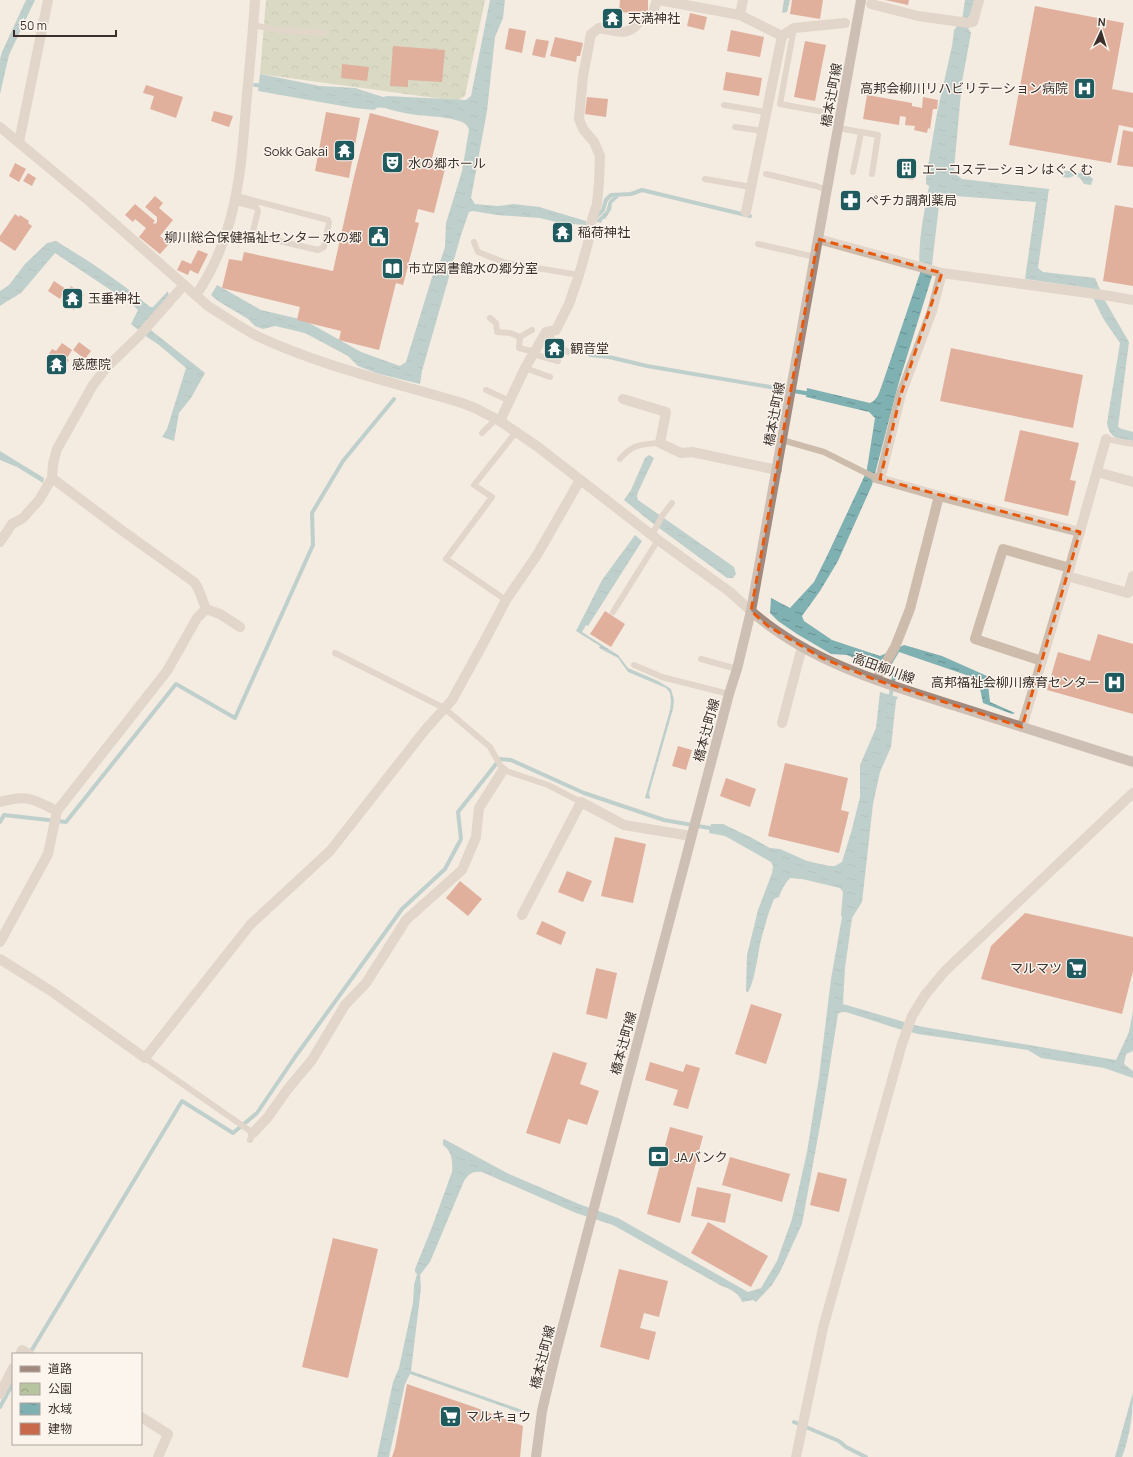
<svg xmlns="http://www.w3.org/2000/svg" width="1133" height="1457" font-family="Manrope,'Noto Sans JP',sans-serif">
<defs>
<pattern id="park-crowns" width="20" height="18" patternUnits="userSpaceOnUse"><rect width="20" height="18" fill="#b8c4a0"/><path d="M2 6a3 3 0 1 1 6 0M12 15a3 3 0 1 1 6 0" fill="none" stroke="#97a083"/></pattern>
<pattern id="water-ripples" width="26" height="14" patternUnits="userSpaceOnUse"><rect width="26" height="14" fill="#7fb0b2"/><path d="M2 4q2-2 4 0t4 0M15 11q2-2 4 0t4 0" fill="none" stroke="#699091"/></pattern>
</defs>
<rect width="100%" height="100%" fill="#f4ebe1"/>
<!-- park -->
<polygon fill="url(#park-crowns)" points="266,0 485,0 465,96 457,101 260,74"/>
<!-- water -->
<g fill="url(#water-ripples)">
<polygon points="26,0 35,0 9,55 0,94 0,59 2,52"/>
<path d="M490,0H505L503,18L495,37L487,111L471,198L475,204L498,206L513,204L539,207L586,221V225L560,223L540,218L497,215L473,211L469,212L461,235L422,371L420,384L376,373L358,366L348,356L305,333L275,326L263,329L255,326L248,319L218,301L211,295L217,285L261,310L304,320L361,352L400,366L406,362L432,277L438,268L445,247L446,223L462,171L469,130C468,127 467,125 464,123C448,115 418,117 400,112C392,111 384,106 376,108L375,110L354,108L258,91L260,74L320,86L355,88L383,97L387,96L466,100L471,96Z"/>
<polygon points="784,0 790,0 787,12 783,13 782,12"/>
<path d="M965,0H975L973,10L967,20V26L971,33L962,82L954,169L957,175L962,179L1049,189L1038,268L1043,272L1095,278L1104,299L1129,342L1118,427L1122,429L1133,432V441C1118,438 1110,440 1107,423L1120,343L1104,320L1088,288L1025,279L1036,202L942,195L940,197L932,265V276L899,382L872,485L838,561L820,591L802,616L804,621L832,640L880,656L904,645L942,656L987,676L990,702L1015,713L1012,714L983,703L978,679L899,652L890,667L899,670L897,675L874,667L847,655L831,654L797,634L778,621L770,613L771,598L790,608L814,582L827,556L864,477L867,469L875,418L869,412L806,397L807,388L870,403C878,400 880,390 883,382L920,273C917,244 924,214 929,186L926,184V178L937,113L952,46L954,30L962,20Z"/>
<path d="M1064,171H1074L1078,173H1086L1093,179L1091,185L1084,184L1080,178L1075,175C1071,178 1066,179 1062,176Z"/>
<polygon points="617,196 619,197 612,203 611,210 605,219 603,219 601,223 597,222 597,220 606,211 609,201 613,197"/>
<path d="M56,241C89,261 121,282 150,307H153L168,291L169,297L145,322L152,331L205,373L191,398L179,413L174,441L162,437L167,429L186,368L159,345L147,337L131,324L138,310L133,305L55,253L21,293L6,302L0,306V291L9,285L25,264L47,243Z"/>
<polygon points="0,451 44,478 43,483 17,467 0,460"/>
<polygon points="649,455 654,458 638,492 637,496 638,500 734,567 736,574 733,578 727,578 651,522 624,500 631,490 645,458"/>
<polygon points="635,535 642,541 588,626 586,625 582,632 618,655 628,668 658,681 671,689 674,700 673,709 649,793 650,799 645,798 670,710 671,701 670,693 666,688 628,672 618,658 599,648 600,646 576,631 602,580"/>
<path d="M880,692L898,697L896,701L891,747L880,772L873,804L862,902L852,918L851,925L845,968L843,1004L918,1026L1116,1060L1129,1032L1133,1011V1051L1126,1054L1124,1064L1133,1071V1078L1104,1068L1041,1058L1028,1050L918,1034L899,1029L849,1013C845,1012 841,1011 838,1014L822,1115L802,1224L780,1272L772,1285L756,1302L753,1300L742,1302C739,1292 729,1289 720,1285L613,1225L576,1213L482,1172C472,1171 469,1174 464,1181L430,1262L420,1275L421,1288L411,1371L525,1411L524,1414L410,1374L405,1384L389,1457H377L393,1382L399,1368L413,1303L414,1285L417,1274L415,1272V1269L432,1227L452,1172C453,1162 452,1151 443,1145V1140L444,1139L509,1174L579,1204L618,1218L748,1292L761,1288L777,1261L792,1219L807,1152L819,1077L831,979L842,917L841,915L843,892L840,888L802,879L790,878C785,883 782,889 779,897L774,899C768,913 764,929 760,944C758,955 754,984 748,992L746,991L747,955L758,910L772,873L773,866L771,862L725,836L709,833L711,824H723L752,838L770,848L780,849L807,861L829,866H835L842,862L852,829L860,797V765L876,728Z"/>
<path d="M1133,1392C1133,1414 1130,1436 1122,1457H1115Z"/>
</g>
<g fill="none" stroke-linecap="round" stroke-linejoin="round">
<!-- stream -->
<g stroke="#7fb0b2" stroke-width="4">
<polyline points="255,85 264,86"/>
<polyline points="595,218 603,210 606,200 611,195 631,194 642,190 750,216"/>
<polyline points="590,355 609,357 647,366 811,394"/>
<polyline points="890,699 895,671 894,671"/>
<polyline points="0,822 4,815 66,822 176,684 235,718 313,545 312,513 343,461 394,399"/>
<polyline points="30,1353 182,1101 233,1133 257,1113 295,1057 402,909 445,869 461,839 458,812 500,759 511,760 584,793 664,820 715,829"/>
<polyline points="0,1407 13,1383"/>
<polyline points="794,1422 839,1441 846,1447 866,1457"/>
</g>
</g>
<!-- building -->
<g fill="#c8694b">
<polygon points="620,0 648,0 648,14 619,12"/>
<polygon points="792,0 823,0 820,19 790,14"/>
<polygon points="885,0 909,0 908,5"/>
<polygon points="1035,6 1124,23 1112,89 1133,93 1133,128 1119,125 1111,163 1009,145"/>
<polygon points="690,13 707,17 704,30 687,26"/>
<polygon points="509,28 526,31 522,53 505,49"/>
<polygon points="731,30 764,37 760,57 727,51"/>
<polygon points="555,37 583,43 580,56 577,56 576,62 550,56"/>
<polygon points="536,39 549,41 545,58 532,55"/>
<polygon points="805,41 826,45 815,101 794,97"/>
<polygon points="393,46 445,50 442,82 408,80 408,87 390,86"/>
<polygon points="342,64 369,67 367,81 341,78"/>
<polygon points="726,72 762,78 759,96 723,90"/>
<polygon points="146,85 183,97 176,118 150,109 154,96 143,93"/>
<polygon points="867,95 912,103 912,106 922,108 923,97 938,100 937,109 933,109 930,129 928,128 927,133 914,130 915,126 905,125 906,117 900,116 899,125 863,119"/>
<polygon points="587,97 608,99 606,117 585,114"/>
<polygon points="214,111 233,116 229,127 211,121"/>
<polygon points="326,112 360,118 349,178 315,171"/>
<polygon points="370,113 439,131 431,162 446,165 434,213 418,209 415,222 419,223 403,285 396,283 379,350 339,340 341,331 297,320 300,307 222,288 229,259 242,261 244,252 333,271 353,181"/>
<polygon points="1123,130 1133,132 1133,167 1117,165"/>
<polygon points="901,158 916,160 913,180 898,178"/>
<polygon points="15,163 26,169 19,182 9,176"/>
<polygon points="28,173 36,178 32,186 23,181"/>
<polygon points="155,196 163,203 159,208 173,220 160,236 169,244 160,254 139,237 146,228 135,219 133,222 125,215 135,204 155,221 153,223 155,224 157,222 157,217 145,207"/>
<polygon points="1115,205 1133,208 1133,286 1103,281"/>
<polygon points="15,214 19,217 20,215 29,221 28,223 32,226 15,251 0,241 0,236"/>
<polygon points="198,250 208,254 198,274 190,270 188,275 177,270 182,260 191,264"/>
<polygon points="54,281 66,289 60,299 48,291"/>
<polygon points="71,286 84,295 82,298 83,299 77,307 76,307 74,310 61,301"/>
<polygon points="109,297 114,301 111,305 106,302"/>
<polygon points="554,341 560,348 554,355 547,348"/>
<polygon points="79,342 91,351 85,359 73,350"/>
<polygon points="62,343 72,350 67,358 69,360 62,370 46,359 52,349 56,351"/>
<polygon points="951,348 1083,375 1073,428 940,401"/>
<polygon points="1020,430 1079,443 1070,480 1076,481 1068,516 1004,501"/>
<polygon points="605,611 625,624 611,647 590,634"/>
<polygon points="1098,634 1133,644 1133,714 1047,690 1058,652 1090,661"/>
<polygon points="678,746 692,750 686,770 672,766"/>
<polygon points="785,763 848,778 841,810 849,812 839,853 768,836"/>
<polygon points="726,778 756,789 750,807 720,796"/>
<polygon points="615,837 646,844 633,903 601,896"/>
<polygon points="567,871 592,881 583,902 558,892"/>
<polygon points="460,881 482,899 468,916 446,898"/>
<polygon points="1025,913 1133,937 1133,971 1122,1014 981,979 991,946"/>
<polygon points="542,921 566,932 561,945 536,934"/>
<polygon points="596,968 617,973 607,1019 586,1014"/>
<polygon points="751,1004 782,1014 766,1064 735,1054"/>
<polygon points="553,1052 587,1063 580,1084 599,1091 587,1125 568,1119 560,1144 526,1133"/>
<polygon points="650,1062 683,1072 686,1064 700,1068 688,1109 673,1105 678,1090 645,1080"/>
<polygon points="670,1127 703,1136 680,1223 647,1214"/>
<polygon points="730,1157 790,1174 782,1202 722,1185"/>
<polygon points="818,1172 847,1179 839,1212 810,1205"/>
<polygon points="697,1187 731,1194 725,1223 691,1216"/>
<polygon points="708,1222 768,1256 751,1287 691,1253"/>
<polygon points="333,1238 378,1249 348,1378 302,1367"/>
<polygon points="619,1269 668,1281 659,1317 644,1313 640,1328 656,1332 649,1360 600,1347"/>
<polygon points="407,1384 474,1407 523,1426 520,1457 392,1457 395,1448"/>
</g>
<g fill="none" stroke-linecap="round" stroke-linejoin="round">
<!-- service -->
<g stroke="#cdbbac" stroke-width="6">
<polyline points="253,25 278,30 324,33"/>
<polyline points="794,28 780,104 829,113"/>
<polyline points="724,105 766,112"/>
<polyline points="735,127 763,131"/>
<polyline points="838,128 878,135 872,174"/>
<polyline points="853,172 861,133"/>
<polyline points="766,174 816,186 827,190"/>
<polyline points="705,179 751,187"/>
<polyline points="236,202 256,207 258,211 253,231 258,236 318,250 324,247 329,223 328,220 237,196"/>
<polyline points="474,242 478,252 506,263 579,275"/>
<polyline points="758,244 815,257"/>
<polyline points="490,318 496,323 497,332 510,333 520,337"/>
<polyline points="532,330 520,337 519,348 535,352"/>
<polyline points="546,332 559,346 568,352"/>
<polyline points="533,354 558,361"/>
<polyline points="525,368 550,377"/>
<polyline points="486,390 510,401"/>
<polyline points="482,433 496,419"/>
<polyline points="1106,439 1133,444"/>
<polyline points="782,440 824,452 876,478"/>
<path d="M620,459C632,444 643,444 660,443"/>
<polyline points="652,535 662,516 672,503"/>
<polyline points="506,600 446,559 492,497 474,485 516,432"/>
<polyline points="613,612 658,540"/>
<polyline points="335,653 444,708 490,747 503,770 548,785 581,802"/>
<polyline points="701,659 737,669"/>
<polyline points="634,665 662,677 729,694"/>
<polyline points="145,1058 253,1133 250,1140"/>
</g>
<!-- minor -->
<g stroke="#cdbbac" stroke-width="10">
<polyline points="659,0 740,15 782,36"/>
<polyline points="871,4 918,16 969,23 973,22 979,0"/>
<polyline points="740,15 743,0"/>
<path d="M0,127L89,201L208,306C224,316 240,327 257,336C323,367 393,382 462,403L475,408L500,421L538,447L658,540L730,592L751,611"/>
<polyline points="19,142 48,0"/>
<polyline points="746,212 782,36 794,28 845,23"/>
<polyline points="818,239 942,273 1110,296 1133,300"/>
<path d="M196,295C236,237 241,173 246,106C249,71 253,35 255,0"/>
<polyline points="623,399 666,412 660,443 681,453 692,452 777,470"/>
<path d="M500,421L525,368L546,332L556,330L569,304L579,275L588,243L592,219L597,204L599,182L600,156L594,142L583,129L579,119L583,76L591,34L599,28C618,31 630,38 641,19H651L657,0"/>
<polyline points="1097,472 1133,482"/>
<polyline points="52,478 120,529 194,582 198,588 206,609"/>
<polyline points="876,478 939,496 1080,532"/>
<polyline points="880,479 901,394 932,311 942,273"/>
<polyline points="0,542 12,524 23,518 39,500 52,478 53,464 57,449 93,385 106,368 139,336 184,285"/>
<polyline points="1067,576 1128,593 1133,576"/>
<polyline points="206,609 220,614 240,627"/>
<polyline points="1042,661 975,639 1003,549 1070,568"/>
<polyline points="876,680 895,647 910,609 939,496"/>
<polyline points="782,723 802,647"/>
<polyline points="1022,727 1069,570 1106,439"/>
<path d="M0,802C27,794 33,799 57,811"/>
<polyline points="522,915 581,802 624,825 691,836"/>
<polyline points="0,942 48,854 57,811 167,671 197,618 206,609"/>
<polyline points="0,959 51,991 145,1058 250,925 330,851 425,730 452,700 484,642 506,600 537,555 580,480"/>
<polyline points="253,1133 268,1117 287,1090 312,1060 345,1005 366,983 406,920 462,870 476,837 479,808 503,770"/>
<polyline points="20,1354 22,1350 29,1354"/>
<polyline points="0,1394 13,1368"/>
<polyline points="141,1417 168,1434 158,1457"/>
</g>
<!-- tertiary -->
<polyline stroke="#cdbbac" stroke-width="10" points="796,1457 823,1328 902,1044 912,1016 925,995 945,971 1133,793"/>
<!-- secondary -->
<g stroke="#a18a7d" stroke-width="10">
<path d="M751,611C810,663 888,685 962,708C1019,726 1076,744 1133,762"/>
<polyline points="536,1457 542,1411 555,1356 729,694 737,669 751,611 861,0"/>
</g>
</g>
<!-- marked area -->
<path d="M0 0H1133V1457H0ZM818,239L942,273L901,394L880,479L1080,532L1022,727L876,680L822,658L768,626L751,611Z" fill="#f4ebe1" fill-opacity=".55" fill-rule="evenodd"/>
<path fill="none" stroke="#e8590c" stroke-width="3" stroke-dasharray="8 5" stroke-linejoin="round" d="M818,239L942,273L901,394L880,479L1080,532L1022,727L876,680L822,658L768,626L751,611Z"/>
<!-- icons -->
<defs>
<symbol id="temple-square" viewBox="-11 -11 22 22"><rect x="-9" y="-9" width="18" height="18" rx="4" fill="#1f5a5e" stroke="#fbf5ee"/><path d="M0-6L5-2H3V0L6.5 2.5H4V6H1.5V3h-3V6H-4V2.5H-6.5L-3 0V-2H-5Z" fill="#fff"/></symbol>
<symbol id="hospital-square" viewBox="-11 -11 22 22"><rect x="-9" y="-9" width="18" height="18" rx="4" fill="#1f5a5e" stroke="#fbf5ee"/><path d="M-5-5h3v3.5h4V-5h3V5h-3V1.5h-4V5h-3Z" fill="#fff"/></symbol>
<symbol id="theatre-square" viewBox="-11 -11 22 22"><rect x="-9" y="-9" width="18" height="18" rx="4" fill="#1f5a5e" stroke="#fbf5ee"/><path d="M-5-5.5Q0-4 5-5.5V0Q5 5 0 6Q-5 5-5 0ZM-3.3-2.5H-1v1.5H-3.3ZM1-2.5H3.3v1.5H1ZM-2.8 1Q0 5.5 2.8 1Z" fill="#fff"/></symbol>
<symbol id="building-square" viewBox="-11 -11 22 22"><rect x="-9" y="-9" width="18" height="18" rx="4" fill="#1f5a5e" stroke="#fbf5ee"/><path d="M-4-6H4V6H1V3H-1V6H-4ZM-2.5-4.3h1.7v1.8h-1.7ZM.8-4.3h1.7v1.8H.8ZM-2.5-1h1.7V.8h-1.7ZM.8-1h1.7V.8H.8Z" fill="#fff"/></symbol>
<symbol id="pharmacy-square" viewBox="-11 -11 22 22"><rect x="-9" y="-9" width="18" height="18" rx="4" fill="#1f5a5e" stroke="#fbf5ee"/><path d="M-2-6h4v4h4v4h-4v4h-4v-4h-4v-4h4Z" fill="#fff"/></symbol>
<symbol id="civic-square" viewBox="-11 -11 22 22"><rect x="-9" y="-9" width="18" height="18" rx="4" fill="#1f5a5e" stroke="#fbf5ee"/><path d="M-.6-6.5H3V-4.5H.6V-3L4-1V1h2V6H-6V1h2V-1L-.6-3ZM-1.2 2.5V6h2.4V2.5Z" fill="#fff"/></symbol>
<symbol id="library-square" viewBox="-11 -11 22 22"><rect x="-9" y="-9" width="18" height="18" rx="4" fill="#1f5a5e" stroke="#fbf5ee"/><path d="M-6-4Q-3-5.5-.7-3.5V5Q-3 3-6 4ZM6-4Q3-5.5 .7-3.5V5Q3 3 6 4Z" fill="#fff"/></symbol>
<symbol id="supermarket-square" viewBox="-11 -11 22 22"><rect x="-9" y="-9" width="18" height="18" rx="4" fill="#1f5a5e" stroke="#fbf5ee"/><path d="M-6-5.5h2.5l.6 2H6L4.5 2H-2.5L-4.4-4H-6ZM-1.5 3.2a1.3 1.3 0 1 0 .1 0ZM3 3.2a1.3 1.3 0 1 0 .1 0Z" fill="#fff"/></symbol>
<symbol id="bank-square" viewBox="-11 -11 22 22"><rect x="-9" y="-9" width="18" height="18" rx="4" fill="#1f5a5e" stroke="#fbf5ee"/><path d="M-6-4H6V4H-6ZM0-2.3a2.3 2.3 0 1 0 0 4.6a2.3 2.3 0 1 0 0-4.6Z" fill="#fff"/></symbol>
</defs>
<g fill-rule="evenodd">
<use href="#temple-square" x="600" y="6" width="25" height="25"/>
<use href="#hospital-square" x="1072" y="76" width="25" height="25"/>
<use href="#temple-square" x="332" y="138" width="25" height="25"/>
<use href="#theatre-square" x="380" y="150" width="25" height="25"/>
<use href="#building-square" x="894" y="156" width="25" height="25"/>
<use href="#pharmacy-square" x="838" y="188" width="25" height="25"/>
<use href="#temple-square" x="550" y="220" width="25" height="25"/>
<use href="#civic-square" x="366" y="224" width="25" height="25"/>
<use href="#library-square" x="380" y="256" width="25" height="25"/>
<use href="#temple-square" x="60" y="286" width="25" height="25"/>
<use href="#temple-square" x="542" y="336" width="25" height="25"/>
<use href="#temple-square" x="44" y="352" width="25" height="25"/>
<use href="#hospital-square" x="1102" y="670" width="25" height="25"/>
<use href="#supermarket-square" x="1064" y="956" width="25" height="25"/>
<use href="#bank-square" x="646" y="1144" width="25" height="25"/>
<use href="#supermarket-square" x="438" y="1404" width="25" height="25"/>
</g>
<g text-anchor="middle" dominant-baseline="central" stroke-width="3" stroke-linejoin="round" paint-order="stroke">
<!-- poi labels -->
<g font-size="13" fill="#3b302b" stroke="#fbf5ee" text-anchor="start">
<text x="628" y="18">天満神社</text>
<text x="1068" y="88" text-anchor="end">高邦会柳川リハビリテーション病院</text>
<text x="328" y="151" text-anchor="end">Sokk Gakai</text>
<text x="408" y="163">水の郷ホール</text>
<text x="922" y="169">エーコステーション はぐくむ</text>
<text x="866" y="200">ペチカ調剤薬局</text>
<text x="578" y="232">稲荷神社</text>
<text x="362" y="237" text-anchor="end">柳川総合保健福祉センター 水の郷</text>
<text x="408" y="268">市立図書館水の郷分室</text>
<text x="88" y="298">玉垂神社</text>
<text x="570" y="348">観音堂</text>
<text x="72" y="364">感應院</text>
<text x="1100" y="682" text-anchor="end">高邦福祉会柳川療育センター</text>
<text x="1062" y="968" text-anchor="end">マルマツ</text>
<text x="674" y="1157">JAバンク</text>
<text x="466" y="1416">マルキョウ</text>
</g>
<!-- street labels -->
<g font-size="13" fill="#3b302b" stroke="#fbf5ee">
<text transform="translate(831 95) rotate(-80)">橋本辻町線</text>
<text transform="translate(774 414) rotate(-80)">橋本辻町線</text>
<text transform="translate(884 668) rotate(20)">高田柳川線</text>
<text transform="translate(706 730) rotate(-75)">橋本辻町線</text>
<text transform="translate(623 1043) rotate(-75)">橋本辻町線</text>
<text transform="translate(542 1357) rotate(-76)">橋本辻町線</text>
</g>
</g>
<!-- legend -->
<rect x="12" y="1353" width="130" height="92" fill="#fbf5ee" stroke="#aea6a0"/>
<rect x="20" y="1366" width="20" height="6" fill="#a18a7d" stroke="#aea6a0"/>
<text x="48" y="1373" font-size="12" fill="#3b302b">道路</text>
<rect x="20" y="1383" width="20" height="12" fill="url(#park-crowns)" stroke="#aea6a0"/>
<text x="48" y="1393" font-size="12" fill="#3b302b">公園</text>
<rect x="20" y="1403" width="20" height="12" fill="url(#water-ripples)" stroke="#aea6a0"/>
<text x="48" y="1413" font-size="12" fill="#3b302b">水域</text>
<rect x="20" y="1423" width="20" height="12" fill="#c8694b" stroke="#aea6a0"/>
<text x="48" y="1433" font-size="12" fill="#3b302b">建物</text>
<!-- north arrow -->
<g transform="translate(1101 32) rotate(4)" stroke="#fbf5ee" stroke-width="3" paint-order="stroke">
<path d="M0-3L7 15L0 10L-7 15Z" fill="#3b302b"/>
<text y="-6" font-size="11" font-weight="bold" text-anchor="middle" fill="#3b302b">N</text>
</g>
<!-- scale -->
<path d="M14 30v6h102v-6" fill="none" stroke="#3b302b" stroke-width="2"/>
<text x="20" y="30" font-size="12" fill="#3b302b" stroke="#fbf5ee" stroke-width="3" paint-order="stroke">50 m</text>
</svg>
